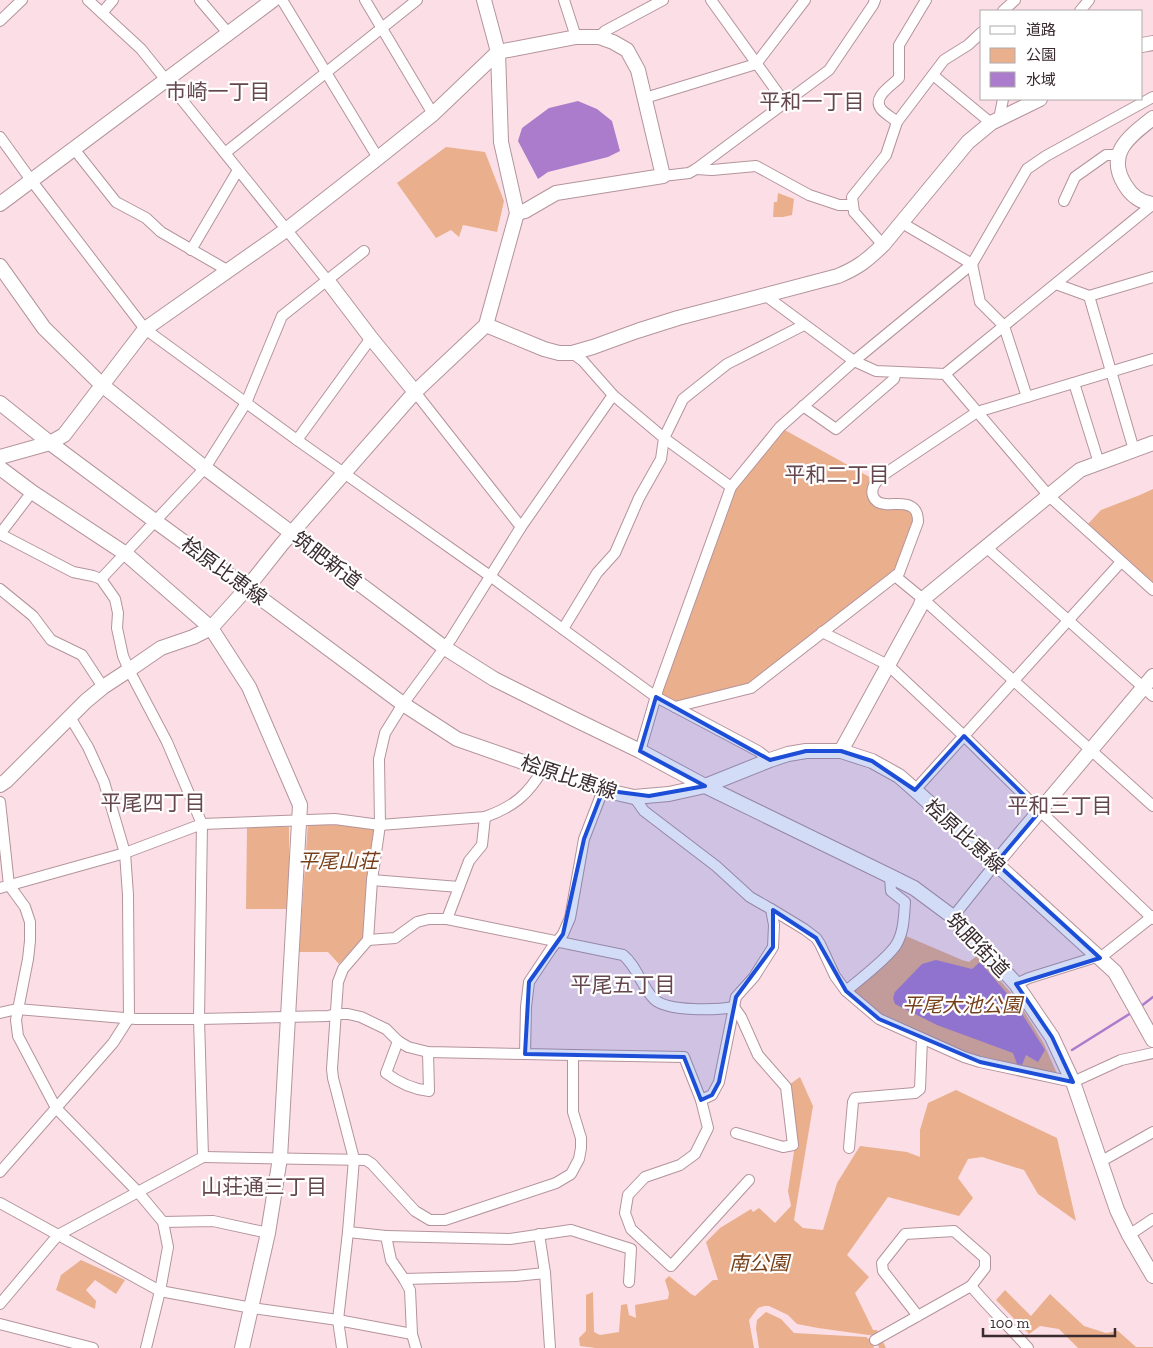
<svg xmlns="http://www.w3.org/2000/svg" width="1153" height="1348" font-family="'Zilla Slab','Noto Sans JP',serif">
<rect width="100%" height="100%" fill="#fcdfe6"/>
<!-- green -->
<g fill="#eaaf8c">
<polygon points="446,147 485,152 504,201 497,232 463,225 459,237 451,230 436,238 397,183"/>
<polygon points="778,193 794,199 792,215 783,217 773,217 774,202 777,202"/>
<polygon points="783,429 873,479 868,494 876,507 906,508 914,518 894,573 748,684 673,703 661,694 733,491"/>
<polygon points="1153,489 1153,584 1087,525 1101,510 1140,495"/>
<polygon points="331,820 375,827 365,937 339,964 328,952 299,952 308,823"/>
<polygon points="247,827 289,827 289,909 246,909"/>
<polygon points="906,936 962,960 969,962 978,955 1017,1000 1044,1044 1058,1076 978,1059 908,1030 869,1007 851,991"/>
<polygon points="800,1077 813,1106 794,1220 803,1228 823,1230 837,1183 860,1146 907,1152 920,1157 920,1130 928,1103 956,1090 1057,1138 1076,1221 1038,1194 1024,1170 982,1157 968,1159 958,1178 973,1198 959,1216 888,1197 847,1255 869,1277 855,1293 873,1330 877,1330 886,1348 879,1348 876,1336 818,1328 797,1324 788,1315 769,1306 764,1306 758,1308 749,1320 754,1348 596,1348 580,1346 579,1338 586,1331 586,1295 593,1292 594,1332 600,1335 619,1332 621,1305 627,1304 629,1315 636,1318 635,1305 668,1299 669,1293 665,1280 669,1276 691,1294 695,1296 713,1280 718,1280 706,1242 720,1228 751,1209 753,1212 759,1208 775,1223 791,1206 788,1191 795,1145 786,1087"/>
<polygon points="81,1260 125,1280 116,1294 95,1280 86,1290 96,1301 95,1309 56,1290 61,1275"/>
<polygon points="1005,1290 1031,1316 1050,1294 1084,1326 1106,1333 1118,1331 1136,1347 1153,1347 1153,1348 1078,1348 1059,1329 1040,1326 1029,1334 996,1300"/>
<polygon points="766,1312 781,1319 794,1333 866,1337 872,1341 874,1348 759,1348 756,1328 757,1320"/>
</g>
<!-- water -->
<g fill="#ac7ccc">
<polygon points="578,101 597,109 612,121 620,151 608,157 548,172 538,179 518,141 522,128 549,108"/>
<polygon points="936,960 972,969 980,962 1015,1003 1045,1050 1038,1062 1026,1055 1022,1065 1017,1064 1013,1053 937,1025 895,1004 893,998 895,992 922,964"/>
</g>
<g fill="none" stroke-linecap="round" stroke-linejoin="round">
<!-- stream -->
<g stroke="#ac7ccc" stroke-width="2.5">
<polyline points="1140,1007 1153,997"/>
<polyline points="1072,1050 1131,1013"/>
</g>
<defs>
<g id="street">
<polyline points="88,0 141,49 327,280"/>
<polyline points="200,0 228,33"/>
<polyline points="282,0 378,158"/>
<polyline points="365,0 433,114"/>
<polyline points="564,0 576,37"/>
<polyline points="711,0 785,103"/>
<polyline points="1003,11 1015,0"/>
<polyline points="1080,11 1089,0"/>
<polyline points="102,13 113,0"/>
<polyline points="0,21 22,0"/>
<polyline points="599,37 605,31 663,0"/>
<polyline points="933,75 991,123"/>
<polyline points="645,98 756,64 805,0"/>
<polyline points="999,119 1003,99"/>
<path d="M897,122C893,118 885,114 881,109C872,97 891,86 899,78V45L926,0"/>
<path d="M0,137L31,180L145,329L297,440L490,576L656,697L675,707L751,688L899,573L918,522C918,515 917,509 910,506C903,502 893,505 885,504C873,503 868,492 877,481C880,477 885,474 889,471L977,412L1153,359"/>
<polyline points="74,149 116,202 146,218 161,232 227,270"/>
<polyline points="225,153 417,0"/>
<polyline points="696,169 712,170 756,166 809,195 839,205 853,205"/>
<polyline points="663,176 689,173 696,169 829,70 873,5 875,0"/>
<polyline points="1064,201 1075,177 1106,155 1118,155"/>
<polyline points="902,223 972,264 980,302 1004,326 1027,397"/>
<polyline points="883,245 854,212 852,197 886,155 897,122 944,60 968,45 982,32"/>
<polyline points="191,250 238,170"/>
<polyline points="1056,284 1089,296 1153,277"/>
<polyline points="766,296 854,361 876,371 945,374 1049,496 1153,590"/>
<polyline points="1089,296 1134,450"/>
<polyline points="945,374 1152,205"/>
<polyline points="1074,383 1099,463"/>
<polyline points="415,392 521,527"/>
<polyline points="803,406 836,429 894,379 896,372"/>
<polyline points="297,440 371,338"/>
<polyline points="731,487 664,438 683,399 727,364 804,325"/>
<polyline points="986,547 1153,696"/>
<polyline points="895,576 923,599 1153,806"/>
<polyline points="101,579 205,468 246,403 282,316 364,251"/>
<polyline points="0,589 33,616 51,640 82,655 103,687"/>
<polyline points="563,629 597,573 615,553 639,498 661,459 664,438 613,395 583,361 572,353"/>
<polyline points="822,632 888,665 964,736 1040,811 1153,919"/>
<polyline points="675,707 758,751 770,760"/>
<polyline points="640,751 658,689 731,487 780,427 854,361 972,264 1027,169 1046,156 1153,97"/>
<polyline points="915,790 1121,562"/>
<polyline points="634,797 644,811 716,866 750,897 771,909"/>
<polyline points="0,802 9,885 25,907 30,922 30,941 28,959 16,1020 18,1036 56,1108 138,1192 163,1222 168,1247 160,1291 146,1348"/>
<polyline points="372,880 459,887"/>
<path d="M0,888L125,853L202,824L335,819L380,825L485,817C513,807 528,795 543,769"/>
<polyline points="953,917 996,863"/>
<path d="M447,919L623,955C637,966 641,986 654,999C667,1012 717,1010 734,1007L741,1017L758,1055L786,1087L793,1145L783,1147L736,1133"/>
<polyline points="368,940 395,938 417,922 429,919 447,919 469,861 482,845 485,817"/>
<polyline points="1016,984 1029,978 1093,958 1100,958 1153,916"/>
<path d="M846,991C860,979 887,959 896,945C904,932 904,916 905,902L891,891L890,876"/>
<polyline points="0,1013 17,1009 136,1019 199,1019 328,1016 336,1014 348,1014 361,1017 386,1029 398,1041 408,1047 428,1052 525,1054"/>
<path d="M398,1041L386,1073C399,1083 412,1089 429,1091L428,1052"/>
<polyline points="573,1055 525,1054 526,1007 529,982 551,949 563,934 570,918 584,839 603,790"/>
<polyline points="701,1100 708,1128 695,1154 680,1165 645,1177 628,1195 625,1213 631,1229 671,1266 749,1180"/>
<polyline points="849,1148 853,1102 855,1098 915,1093 920,1089 922,1039"/>
<polyline points="203,1157 366,1160 372,1164 415,1211 430,1220 445,1220 556,1183 571,1174 579,1159 581,1148 581,1138 573,1112 573,1055 684,1057 701,1100 712,1095 719,1082 736,997 754,977 773,947 774,925 771,909 804,929 816,938 820,944 835,976 846,991 879,1019 964,1057 980,1062 1073,1082 1121,1060 1153,1053"/>
<polyline points="1100,1162 1153,1132"/>
<polyline points="0,1172 113,1043 129,1018 128,895 125,853 104,782 88,747 70,717"/>
<polyline points="0,1203 160,1291 252,1308 338,1320 412,1334"/>
<polyline points="163,1222 213,1221 268,1233"/>
<polyline points="348,1232 386,1236 391,1260 404,1279 410,1290 412,1334 416,1348"/>
<polyline points="539,1234 545,1273 550,1348"/>
<polyline points="1129,1235 1153,1219"/>
<polyline points="386,1236 510,1239 571,1230 631,1249 629,1282"/>
<polyline points="404,1279 516,1276 545,1273"/>
<path d="M971,1286C989,1308 1010,1327 1028,1348"/>
<polyline points="0,1304 58,1235 203,1157 199,1019 202,824 167,742 129,670 123,656 117,628 118,613 115,599 101,579 93,576 73,572 0,534 32,492"/>
<polyline points="0,1324 93,1348"/>
<polyline points="875,1340 971,1286 985,1268 985,1258 954,1231 905,1234 882,1263 883,1271 918,1316"/>
<polyline points="342,1348 338,1320 348,1232 354,1159 333,1078 332,1069 338,982 343,969 368,940 372,880 380,825 379,759 385,733 403,704 451,639 521,527 613,395"/>
</g>
<g id="secondary">
<polyline points="1142,45 1153,43"/>
<path d="M1153,118C1130,136 1105,153 1125,185C1131,195 1141,203 1153,204"/>
<polyline points="0,204 273,0"/>
<polyline points="0,266 44,328 102,385 205,468 445,648 494,679 574,719 640,751 705,786 890,876 914,888 953,917 979,943 1016,984 1052,1037 1073,1082 1117,1210 1129,1235 1153,1276"/>
<polyline points="327,280 371,338 415,392"/>
<path d="M486,325L544,349L559,353H572L593,347L637,331L678,318L838,276C859,267 866,261 883,245L968,142L991,123L1040,99"/>
<polyline points="0,403 50,443 155,521 247,588 403,704 457,739 603,790 634,797 669,794 705,786 770,760 788,754 806,751 841,751 872,761 899,776 915,790 1115,972 1153,1040"/>
<polyline points="0,457 50,443 64,435 145,329 286,230 378,158 433,114 498,52 576,37 599,37 613,42 627,50 638,70 663,176 556,193 525,211 517,213"/>
<polyline points="0,468 32,492 126,554 211,628 249,687 300,805 280,1158 268,1233 242,1348"/>
<polyline points="841,751 920,607 923,599 1080,470 1153,443"/>
<polyline points="0,785 6,781 86,701 103,687 129,670 161,648 193,637 211,628 247,588 282,544 415,392 486,325 517,213 501,142 498,52 484,0"/>
<polyline points="996,863 1153,676"/>
</g>
</defs>
<!-- street casing -->
<use href="#street" stroke="#b4949c" stroke-width="12"/>
<!-- secondary casing -->
<use href="#secondary" stroke="#b4949c" stroke-width="16"/>
<!-- street -->
<use href="#street" stroke="#fff" stroke-width="10"/>
<!-- secondary -->
<use href="#secondary" stroke="#fff" stroke-width="14"/>
</g>
<!-- marked area -->
<path fill="#1d4ed8" fill-opacity="0.2" stroke="#1d4ed8" stroke-width="4" stroke-linejoin="round" d="M656,697L770,760L806,751H841L872,761L915,790L964,736L1040,811L996,863L1100,958L1016,984L1052,1037L1073,1082L980,1062L879,1019L846,991L816,938L773,910V947L736,997L719,1082L712,1095L701,1100L684,1057L525,1054L529,982L563,934L584,839L603,790L649,796L705,786L640,751Z"/>
<g text-anchor="middle" dominant-baseline="central" stroke-width="4.5" stroke-linejoin="round" paint-order="stroke">
<!-- street labels -->
<g font-size="20" fill="#392b2f" stroke="#fff">
<text transform="translate(327 560) rotate(37)">筑肥新道</text>
<text transform="translate(224 571) rotate(36)">桧原比恵線</text>
<text transform="translate(569 777) rotate(18)">桧原比恵線</text>
<text transform="translate(965 836) rotate(42)">桧原比恵線</text>
<text transform="translate(978 945) rotate(46)">筑肥街道</text>
</g>
<!-- park labels -->
<g font-size="20" font-style="italic" fill="#773f18" stroke="#fff">
<text x="338" y="861">平尾山荘</text>
<text x="962" y="1005">平尾大池公園</text>
<text x="759" y="1263">南公園</text>
</g>
<!-- neighbourhood labels -->
<g font-size="21" fill="#64474f" stroke="#fff">
<text x="218" y="91">市崎一丁目</text>
<text x="812" y="101">平和一丁目</text>
<text x="837" y="474">平和二丁目</text>
<text x="153" y="802">平尾四丁目</text>
<text x="1060" y="805">平和三丁目</text>
<text x="623" y="984">平尾五丁目</text>
<text x="264" y="1186">山荘通三丁目</text>
</g>
</g>
<!-- legend -->
<rect x="980" y="10" width="162" height="90" fill="#ffffff" stroke="#b0aaac"/>
<rect x="990" y="26" width="25" height="8" fill="#ffffff" stroke="#b0aaac"/>
<text x="1026" y="35" font-size="15" fill="#392b2f">道路</text>
<rect x="990" y="48" width="25" height="15" fill="#eaaf8c" stroke="#b0aaac"/>
<text x="1026" y="60" font-size="15" fill="#392b2f">公園</text>
<rect x="990" y="72" width="25" height="15" fill="#ac7ccc" stroke="#b0aaac"/>
<text x="1026" y="85" font-size="15" fill="#392b2f">水域</text>
<!-- scale -->
<path d="M983 1328v8h132v-8" fill="none" stroke="#392b2f" stroke-width="2.5"/>
<text x="990" y="1328" font-size="15" fill="#392b2f" stroke="#ffffff" stroke-width="4" paint-order="stroke">100 m</text>
</svg>
